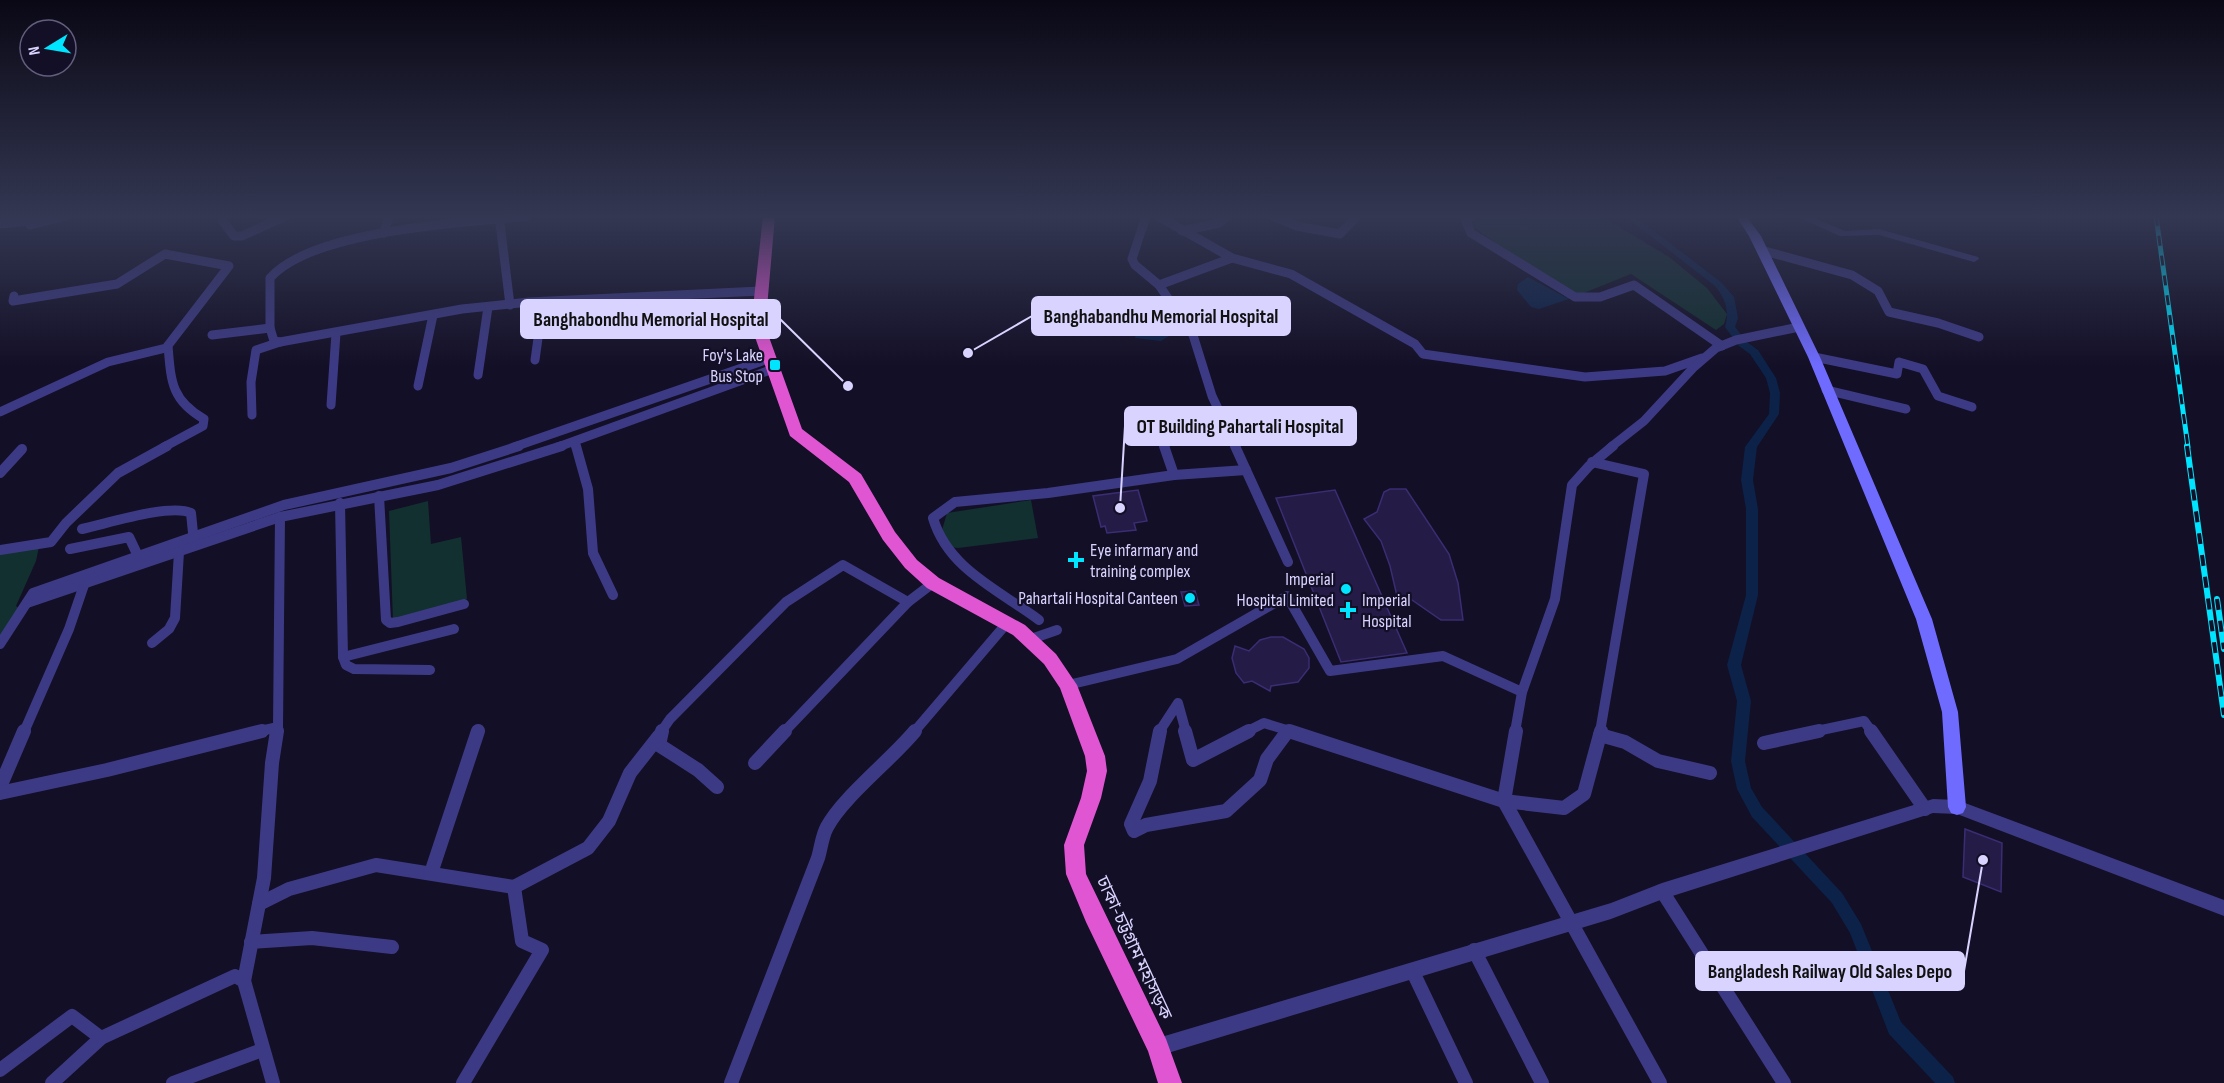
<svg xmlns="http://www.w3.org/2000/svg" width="2224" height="1083" font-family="'Sofia Sans Condensed','Noto Sans Bengali',sans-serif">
<rect width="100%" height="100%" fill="#130f26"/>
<!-- green -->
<g fill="#12302f">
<polygon points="1488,216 1601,216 1669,257 1707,288 1727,314 1724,324 1716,330 1631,274 1569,299 1469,223"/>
<polygon points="1031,500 1038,538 958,548 950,547 942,530 947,513"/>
<polygon points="428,501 431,544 461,537 467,599 393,621 389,511"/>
<polygon points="40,542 36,561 16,606 20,609 0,636 0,549"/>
</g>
<!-- water -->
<g fill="#0c2248">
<polygon points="1528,277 1569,299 1539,309 1531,307 1517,290 1518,284"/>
<polygon points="1151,310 1161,311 1166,316 1172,334 1161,341 1135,338 1141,314"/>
</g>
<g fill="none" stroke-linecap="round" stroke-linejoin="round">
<!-- canal -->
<path fill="#0c2248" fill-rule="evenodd" d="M1625,216H1634L1721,282L1734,297L1738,318L1735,327L1747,342L1758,350L1776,378L1780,393L1779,414L1757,447L1753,480L1758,509V595L1741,665L1751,701L1745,761L1751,788L1762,807L1842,893L1861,924L1901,1022L1953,1077L1955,1083H1935L1889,1034L1850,933L1832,903L1752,817L1737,789L1731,761L1737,701L1727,665L1746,595V509L1741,480L1745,447L1769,414L1770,393L1766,378L1750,354L1739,346L1725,327C1730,311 1725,298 1715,286Z"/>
</g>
<!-- building -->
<g fill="#241b47" stroke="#3b2d73" stroke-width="1.5">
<polygon points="1390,489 1406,489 1449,554 1458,583 1463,620 1441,620 1409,598 1397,596 1390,566 1381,541 1364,519 1377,512 1384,492"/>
<polygon points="1138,490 1147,521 1134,523 1136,530 1107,533 1105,526 1101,527 1093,496"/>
<polygon points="1335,490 1381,594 1407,653 1341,662 1276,498"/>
<polygon points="1195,591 1199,605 1185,606 1181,592"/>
<polygon points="1271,637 1283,637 1304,649 1309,658 1309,668 1298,682 1271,686 1270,691 1252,681 1244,683 1236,673 1232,658 1235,646 1249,651 1260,640"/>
<polygon points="1965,829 2002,843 2001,892 1963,877"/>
</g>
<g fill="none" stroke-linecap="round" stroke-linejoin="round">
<!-- minor-far2 -->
<g stroke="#3d3a85" stroke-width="9">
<polyline points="1143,216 1145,219 1132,259 1135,265 1159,285 1193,335 1212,396 1236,447"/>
<polyline points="1158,216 1232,258 1291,274 1415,344 1423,354 1585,377 1665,371 1702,358"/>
<polyline points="1273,216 1297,226 1340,234 1357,216"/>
<polyline points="1472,216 1465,219 1471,233 1575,297 1600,297 1634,285 1722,346"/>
<polyline points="222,220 234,236 242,236 286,216"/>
<polyline points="500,223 510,305"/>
<polyline points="0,224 30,221 30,225 66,216"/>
<polyline points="1182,231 1219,223 1228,216"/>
<polyline points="384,233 389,216"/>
<polyline points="1761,250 1852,275 1878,291 1889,312 1938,323 1979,337"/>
<polyline points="1159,285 1232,258"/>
<polyline points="212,335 270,328"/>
<path d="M280,342L274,341L270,328V278C314,229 464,223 528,216"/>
<polyline points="1814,357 1897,374 1899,362 1923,369 1938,396 1972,407"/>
<polyline points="535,360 543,302"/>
<polyline points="478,375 488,307"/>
<polyline points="418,386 433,315"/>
<polyline points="1826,390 1906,409"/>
<polyline points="331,405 336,333"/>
<polyline points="0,412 108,362 166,348 229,266 165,254 117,284 13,301 14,296"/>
<polyline points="252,415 251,382 256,350 280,342 462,309 529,302 761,291"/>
<polyline points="1158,427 1165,447"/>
<polyline points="575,443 576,447"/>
<path d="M164,447L203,426L204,419C171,400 171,381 168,346"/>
<polyline points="514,447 768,359"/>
<polyline points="558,447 773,369"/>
<polyline points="1611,447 1644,421 1694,367 1716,348 1736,340 1799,327"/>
</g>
<!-- minor-far1 -->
<g stroke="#3d3a85" stroke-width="10">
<polyline points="576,446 588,489 593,553 613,595"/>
<polyline points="1235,446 1288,562"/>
<polyline points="1592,462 1644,474 1600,732"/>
<polyline points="0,473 22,449"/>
<polyline points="1174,475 1246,470"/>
<polyline points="379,496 386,620 390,623 398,622 464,604"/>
<polyline points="340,503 343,657 346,665 354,669 430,670"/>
<path d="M82,529C106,524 170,503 191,513L194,543"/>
<polyline points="70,549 129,537 138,556"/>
<polyline points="0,550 51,542 66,523 118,473 167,446"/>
<polyline points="27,603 280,517 438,485 562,446"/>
<path d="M1039,620C999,590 948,569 933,518L955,502L1048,493L1174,475L1164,446"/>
<polyline points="1031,639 1057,630"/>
<polyline points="152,643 169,629 175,618 179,552"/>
<polyline points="0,644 33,593 284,505 451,468 519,446"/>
<polyline points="343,657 454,629"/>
<polyline points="1068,685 1177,659 1287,596 1330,671 1443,656 1522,692"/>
<polyline points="278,727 280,517"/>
<polyline points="24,732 69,629 84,585"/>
<polyline points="256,732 278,727 277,732"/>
<polyline points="477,732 478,730"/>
<polyline points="661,732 670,719 786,602 843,565 908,602"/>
<polyline points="784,732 908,602 933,583"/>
<polyline points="914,732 1007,623"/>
<polyline points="1159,732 1178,703 1186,732"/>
<polyline points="1246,732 1264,723 1293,732"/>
<polyline points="1515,732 1522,692 1555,599 1572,485 1589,466 1613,446"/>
<polyline points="1812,732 1864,721 1872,732"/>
</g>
<!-- minor -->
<g stroke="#3d3a85" stroke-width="14">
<polyline points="662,731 659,745 698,770 717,787"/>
<polyline points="1160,731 1150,781 1131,824 1134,831 1146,825 1226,811 1260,780 1267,759 1287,732"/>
<polyline points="1185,731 1193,760 1249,731"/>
<polyline points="1289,731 1504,801 1564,808 1584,794 1601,731"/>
<polyline points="1516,731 1504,801 1660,1083"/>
<polyline points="1871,731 1925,809"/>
<polyline points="1600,735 1625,742 1658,761 1710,773"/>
<polyline points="1764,743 1819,731"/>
<polyline points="755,763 785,731"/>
<polyline points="0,787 24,731"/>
<polyline points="0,793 107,770 262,731"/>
<polyline points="431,873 478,731"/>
<polyline points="514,887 588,848 609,821 630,773 659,736"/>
<polyline points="1662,891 1784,1083"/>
<polyline points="259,904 289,889 376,865 514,887 522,941 542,950 463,1083"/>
<polyline points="251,942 312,938 392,947"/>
<polyline points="1474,950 1542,1083"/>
<polyline points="1412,970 1466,1083"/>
<polyline points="244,981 264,878 272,763 277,731"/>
<polyline points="0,1070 72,1016 101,1038"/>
<polyline points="52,1083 101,1038 235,976 244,981 273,1083"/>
<polyline points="173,1083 262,1050"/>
<path d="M731,1083L818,858C821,848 822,836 827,827C843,797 891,760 915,731"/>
</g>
<!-- tertiary -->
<g fill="#3d3a85" fill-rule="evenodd">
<polygon points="1796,216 1809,216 1845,231 1879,229 1978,257 1979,259 1974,262 1879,235 1840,236"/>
<polygon points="1933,799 1957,800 2224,900 2224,916 1957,814 1933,813 1663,899 1611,919 1158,1056 1151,1054 1149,1047 1151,1040 1158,1038 1611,903 1662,883"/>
</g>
<!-- secondary -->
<polygon fill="#6f6bff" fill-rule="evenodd" points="1736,216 1746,216 1761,236 1820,357 1932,619 1958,712 1966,807 1963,813 1957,815 1951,813 1948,807 1942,712 1916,619 1808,357 1749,236"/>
<!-- trunk -->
<polygon fill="#e055d1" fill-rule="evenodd" points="763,216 775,216 767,308 769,337 802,429 861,474 895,532 917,560 939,578 1025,625 1056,654 1077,685 1105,756 1107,771 1101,798 1084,845 1086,874 1166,1039 1182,1083 1158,1083 1148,1051 1086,922 1066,874 1064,845 1081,798 1087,771 1085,756 1060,688 1044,664 1013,635 927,588 905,568 883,540 849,482 790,436 755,337 753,308"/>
<defs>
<polyline id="rail-far1" points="2156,216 2188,447"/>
<g id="rail">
<polyline points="2187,446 2224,715"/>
<polyline points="2217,599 2224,649"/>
</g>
</defs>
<!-- rail-far1 casing -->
<use href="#rail-far1" stroke="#00e5ff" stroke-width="5"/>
<!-- rail casing -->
<use href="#rail" stroke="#00e5ff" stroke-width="6"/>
<!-- rail-far1 -->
<use href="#rail-far1" stroke="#130f26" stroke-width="3" stroke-dasharray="10" stroke-linecap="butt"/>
<!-- rail -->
<use href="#rail" stroke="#130f26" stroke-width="4" stroke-dasharray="11" stroke-linecap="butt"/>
</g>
<!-- sky -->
<linearGradient id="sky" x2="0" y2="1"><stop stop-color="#0a0815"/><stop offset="0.59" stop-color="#333752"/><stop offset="1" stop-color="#333752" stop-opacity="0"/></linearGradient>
<rect width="2224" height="367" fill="url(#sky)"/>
<!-- markers -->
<g fill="#00e5ff" stroke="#130f26" stroke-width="2">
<rect x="769" y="359" width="12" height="12" rx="3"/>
<path d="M1073 551h6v6h6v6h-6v6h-6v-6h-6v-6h6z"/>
<circle cx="1346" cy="589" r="6"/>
<circle cx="1190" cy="598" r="6"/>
<path d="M1345 601h6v6h6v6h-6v6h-6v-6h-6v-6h6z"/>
</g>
<g text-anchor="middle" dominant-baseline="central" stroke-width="4.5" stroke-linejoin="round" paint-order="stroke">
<!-- poi labels -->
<g font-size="18" fill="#d9d4ff" stroke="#130f26" text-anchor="end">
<text x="763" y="355">Foy's Lake<tspan x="763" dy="21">Bus Stop</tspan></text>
<text x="1090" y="550" text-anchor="start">Eye infarmary and<tspan x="1090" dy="21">training complex</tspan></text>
<text x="1334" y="579">Imperial<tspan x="1334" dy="21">Hospital Limited</tspan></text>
<text x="1178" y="598">Pahartali Hospital Canteen</text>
<text x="1362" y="600" text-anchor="start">Imperial<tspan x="1362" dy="21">Hospital</tspan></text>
</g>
<!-- street labels -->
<g font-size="18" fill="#d9d4ff" stroke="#130f26">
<text transform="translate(1134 948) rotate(65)">ঢাকা-চট্টগ্রাম মহাসড়ক</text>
</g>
</g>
<!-- callouts -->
<path fill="none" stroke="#d9d4ff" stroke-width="2" d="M968 353L1032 316M848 386L780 319M1120 508L1125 426M1983 860L1964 971"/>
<g fill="#d9d4ff" stroke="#130f26" stroke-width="2">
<circle cx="968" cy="353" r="6"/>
<circle cx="848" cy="386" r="6"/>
<circle cx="1120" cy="508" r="6"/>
<circle cx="1983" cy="860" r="6"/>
</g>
<g fill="#d9d4ff" stroke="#d9d4ff" stroke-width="2">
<rect x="1032" y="297" width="258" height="38" rx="6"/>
<rect x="521" y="300" width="259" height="38" rx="6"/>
<rect x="1125" y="407" width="231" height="38" rx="6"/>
<rect x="1696" y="952" width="268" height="38" rx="6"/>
</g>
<g font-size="20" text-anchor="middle" font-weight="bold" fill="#111">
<text x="1161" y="323">Banghabandhu Memorial Hospital</text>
<text x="651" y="326">Banghabondhu Memorial Hospital</text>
<text x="1240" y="433">OT Building Pahartali Hospital</text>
<text x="1830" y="978">Bangladesh Railway Old Sales Depo</text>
</g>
<!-- north arrow -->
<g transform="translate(48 48) rotate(259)"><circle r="28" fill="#130f26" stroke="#625e7d" stroke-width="1.5"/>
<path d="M0-4.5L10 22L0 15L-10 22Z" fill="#00e5ff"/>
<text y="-9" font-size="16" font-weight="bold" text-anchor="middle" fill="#d9d4ff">N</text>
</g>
</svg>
